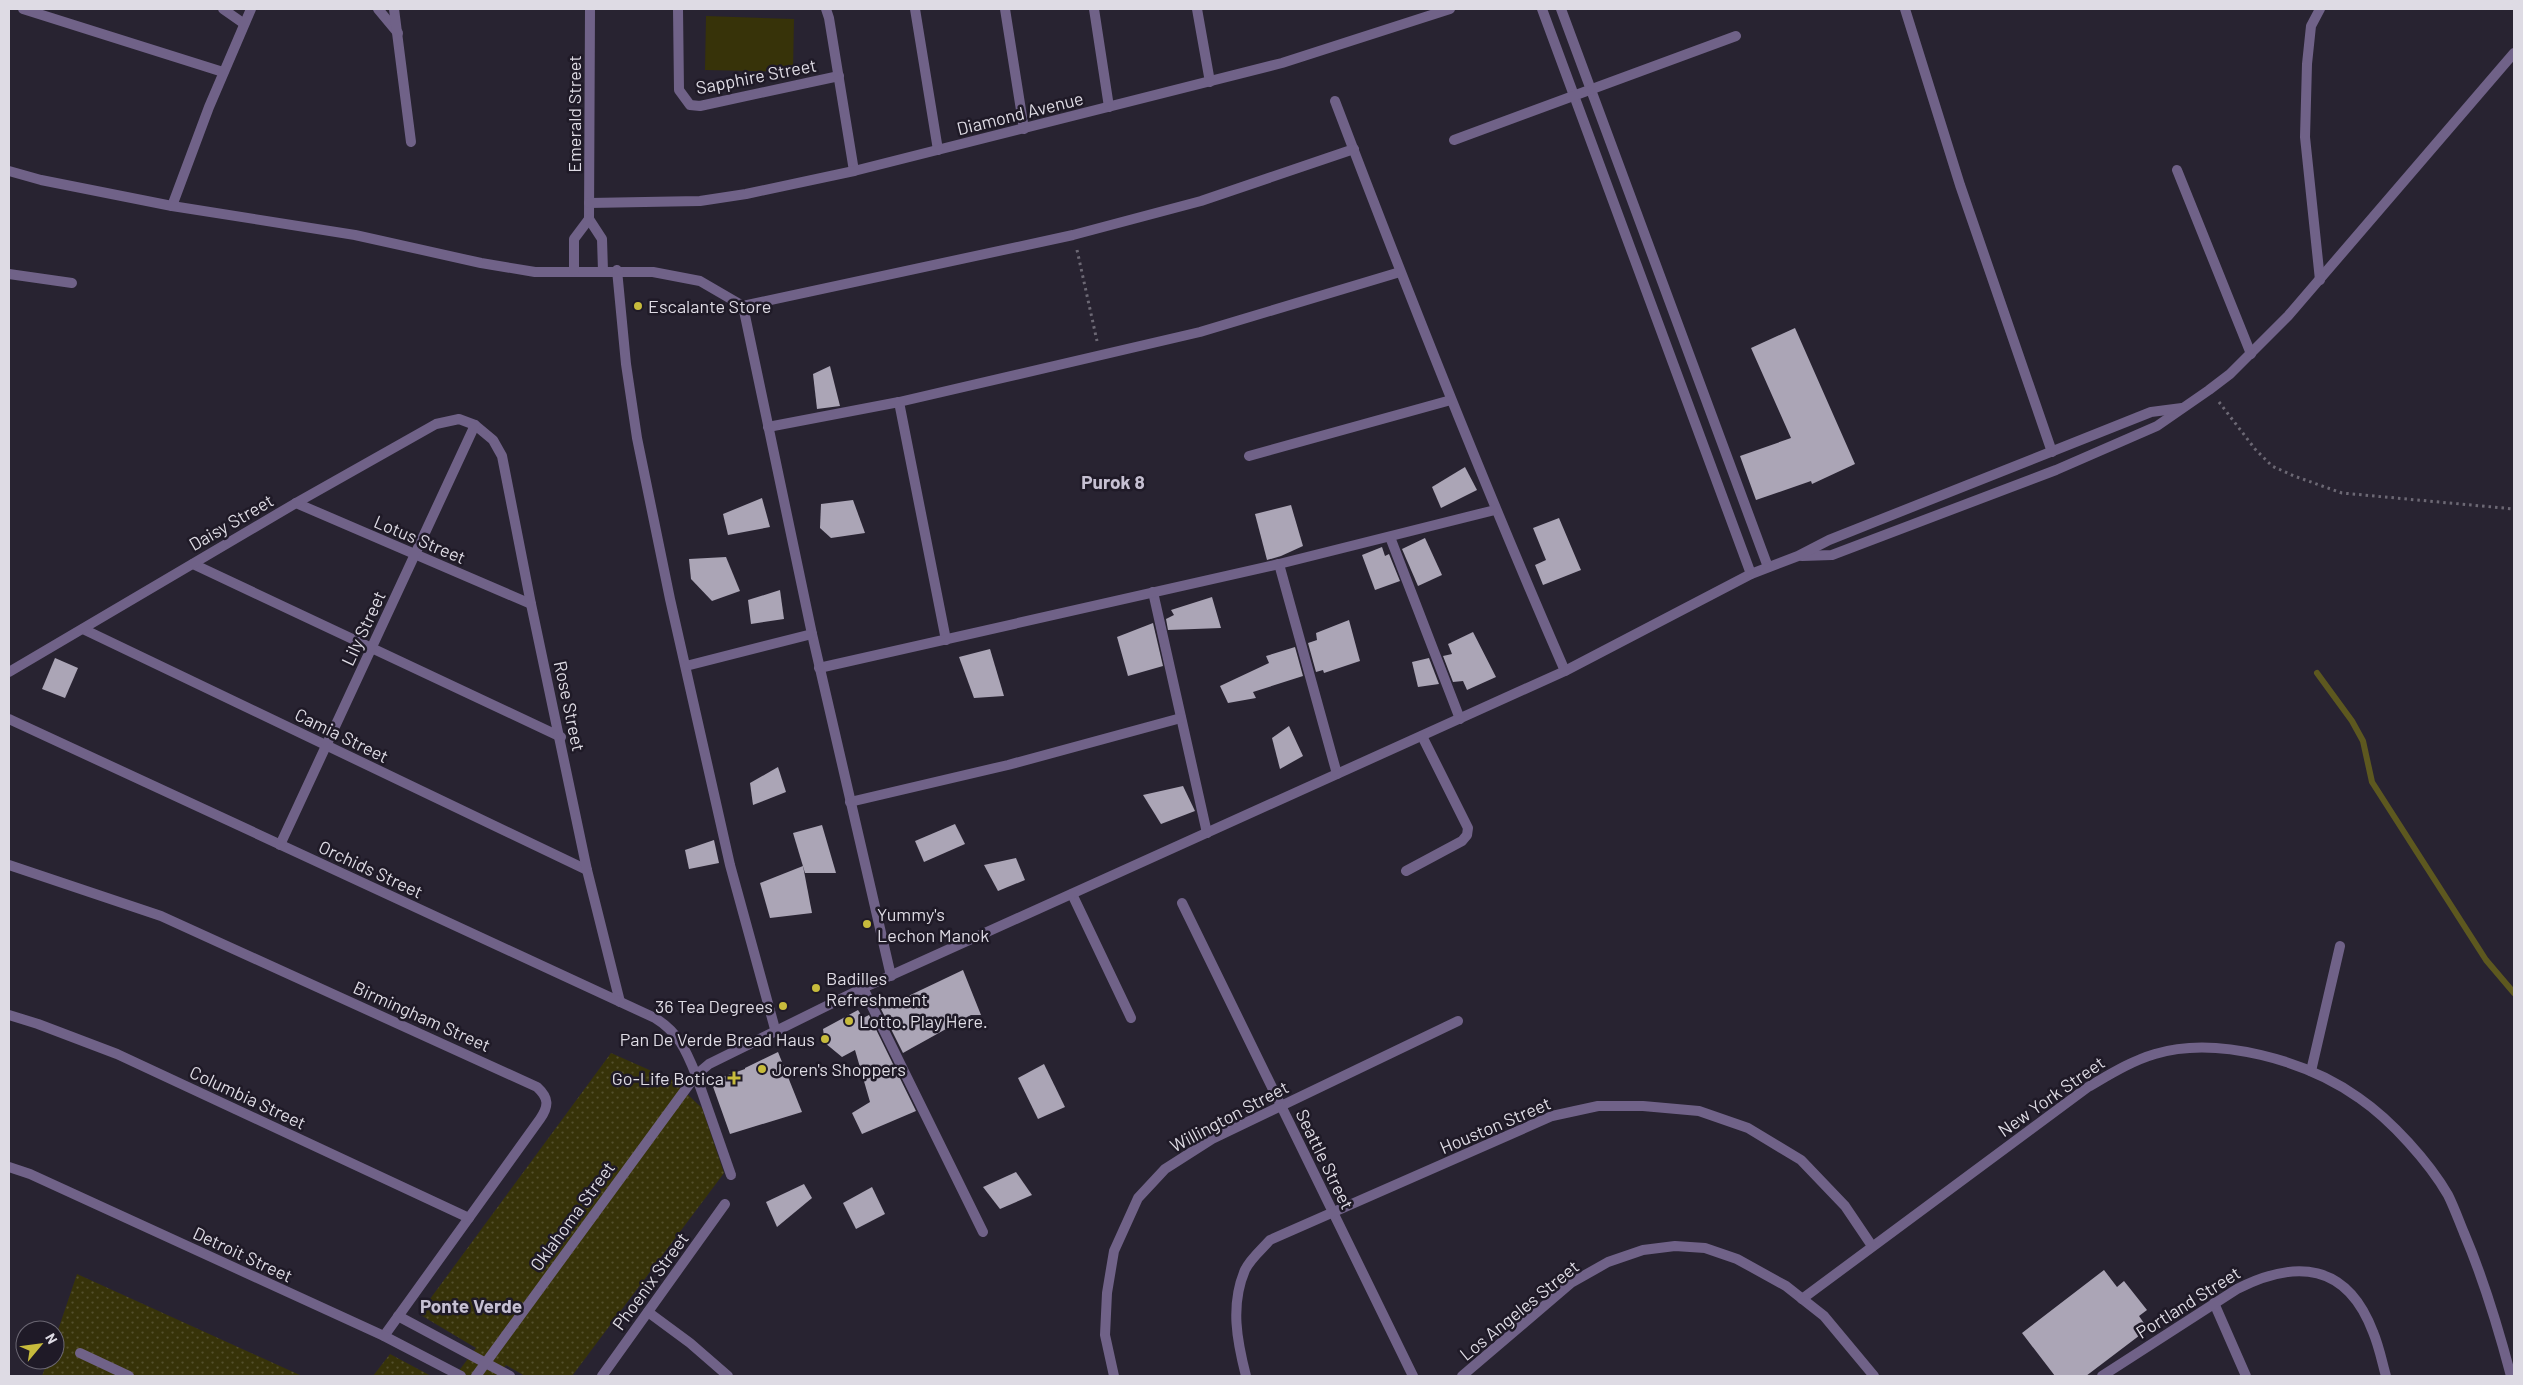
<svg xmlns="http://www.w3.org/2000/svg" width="2523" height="1385" font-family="Barlow,sans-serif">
<defs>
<pattern id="grass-dots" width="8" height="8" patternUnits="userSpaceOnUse" patternTransform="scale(1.25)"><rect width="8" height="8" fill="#373309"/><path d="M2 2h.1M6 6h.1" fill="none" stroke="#54502d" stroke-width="1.8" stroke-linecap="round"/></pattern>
</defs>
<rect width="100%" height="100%" fill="#282331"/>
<!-- grass -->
<g fill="url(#grass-dots)">
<polygon points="611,1053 672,1080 702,1108 724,1173 572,1376 525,1376 506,1365 497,1376 455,1376 476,1348 419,1314"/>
<polygon points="77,1274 302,1376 42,1376 48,1360 55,1360 55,1339"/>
<polygon points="390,1354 431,1376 373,1376"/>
</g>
<!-- garden -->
<polygon fill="#373309" points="706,16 794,19 793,72 705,70"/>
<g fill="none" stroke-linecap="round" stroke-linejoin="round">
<!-- stream -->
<polyline stroke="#5d581f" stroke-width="6" points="2317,673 2352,721 2363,741 2372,782 2486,960 2514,993"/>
</g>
<!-- building -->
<g fill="#aba5b6">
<polygon points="1795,328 1855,464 1812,484 1811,481 1756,500 1740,456 1791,438 1751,348"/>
<polygon points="830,366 840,406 817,409 813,374"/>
<polygon points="1465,467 1477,490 1441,508 1432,487"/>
<polygon points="762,498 770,527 728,535 723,514"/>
<polygon points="853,500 865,533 831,538 820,528 821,504"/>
<polygon points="1291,505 1303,546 1281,556 1267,560 1255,514"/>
<polygon points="1559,518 1581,570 1543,585 1535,565 1546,560 1533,528"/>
<polygon points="1425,538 1442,575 1418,586 1402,549"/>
<polygon points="1382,547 1385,556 1389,554 1400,581 1375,590 1362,555"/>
<polygon points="726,557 740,591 712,601 691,579 689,559"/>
<polygon points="780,590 784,619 751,624 748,600"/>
<polygon points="1212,597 1221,628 1168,630 1166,619 1174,615 1171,610"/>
<polygon points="1349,620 1360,661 1324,673 1323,670 1316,672 1308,643 1317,640 1316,633"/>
<polygon points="1153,623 1163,666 1128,676 1117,637"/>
<polygon points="1473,632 1496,677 1467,690 1463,681 1453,682 1443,656 1452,654 1448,644"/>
<polygon points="1295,647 1303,676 1253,692 1256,698 1228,703 1220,686 1269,663 1266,656"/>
<polygon points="990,649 1004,696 974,698 959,657"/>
<polygon points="55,658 78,668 65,698 42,689"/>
<polygon points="1429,658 1439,684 1418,687 1412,662"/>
<polygon points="1289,726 1303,756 1280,769 1272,738"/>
<polygon points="778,767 786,792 753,805 750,783"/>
<polygon points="1183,786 1195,811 1161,824 1143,795"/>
<polygon points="955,824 965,844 924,862 915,841"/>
<polygon points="822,825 836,873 805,873 793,833"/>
<polygon points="714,840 719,863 689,869 685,850"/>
<polygon points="1016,858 1025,880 998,891 984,865"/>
<polygon points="803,866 812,913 770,918 760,883"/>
<polygon points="963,970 981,1015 971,1015 903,1053 881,1009"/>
<polygon points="858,1010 863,1018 869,1015 916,1111 862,1134 852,1113 870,1102 855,1050 842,1057 825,1043 823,1029"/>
<polygon points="778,1052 802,1112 730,1134 711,1081 745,1069 745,1068"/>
<polygon points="1044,1064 1065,1107 1038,1119 1018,1078"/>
<polygon points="1016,1172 1032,1195 1000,1209 983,1187"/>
<polygon points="804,1184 812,1198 777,1227 766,1202"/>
<polygon points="872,1187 885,1214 856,1229 843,1203"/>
<polygon points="2104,1270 2117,1287 2124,1281 2147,1310 2139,1316 2148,1329 2086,1376 2055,1376 2022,1333"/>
</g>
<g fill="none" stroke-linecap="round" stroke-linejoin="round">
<!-- path -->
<g stroke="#6c6874" stroke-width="3" stroke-dasharray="2.5 4" stroke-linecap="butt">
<polyline points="1077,250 1097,341"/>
<polyline points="2219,402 2255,449 2272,466 2294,476 2342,493 2514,509"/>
</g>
<!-- lane -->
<g stroke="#706288" stroke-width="10">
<polyline points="23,9 223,72"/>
<polyline points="223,9 243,23"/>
<polyline points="378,9 398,33"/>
<polyline points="394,9 411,142"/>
<polyline points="172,206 209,107 251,9"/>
<polyline points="9,274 72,283"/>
<polyline points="2320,280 2305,137 2307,64 2311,26 2320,9"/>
<polyline points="1406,871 1462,841 1467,835 1468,828 1422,736"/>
<polyline points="696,1075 731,1175"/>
</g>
<!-- street -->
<g stroke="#706288" stroke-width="10">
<polyline points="590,9 589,219 602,239 603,271"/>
<polyline points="678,9 679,90 690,105 700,106 839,76"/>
<polyline points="826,9 829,18 854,171"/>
<polyline points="915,9 938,150"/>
<polyline points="1005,9 1024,129"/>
<polyline points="1094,9 1109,107"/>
<polyline points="1197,9 1210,82"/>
<polyline points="1542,9 1751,574"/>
<polyline points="1561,9 1768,567"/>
<polyline points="1905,9 1960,185 2052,452"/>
<path d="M1335,101C1408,293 1483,483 1565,671"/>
<polyline points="1454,140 1736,36"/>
<polyline points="2177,170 2251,354"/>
<polyline points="9,171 41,180 172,206 355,235 481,263 535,272 653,272 700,281 743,306 812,634 891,976"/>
<polyline points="589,203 700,201 746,194 854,171 1282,63 1450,9"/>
<polyline points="617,270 626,364 637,438 670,599 730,865 775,1029"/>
<polyline points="574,271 574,239 589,219"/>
<polyline points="743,306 1073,235 1201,201 1354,149"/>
<polyline points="899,402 946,640"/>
<polyline points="768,427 899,402 1200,332 1400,272"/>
<polyline points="1249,456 1451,400"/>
<polyline points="296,503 531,604"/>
<polyline points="1390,537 1460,719"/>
<polyline points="1802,556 1832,555 2056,470 2157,426 2209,390 2230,374 2288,316 2514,53"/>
<polyline points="193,564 561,737"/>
<polyline points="1279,564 1337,774"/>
<polyline points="1153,592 1207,833"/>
<polyline points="83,629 587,870"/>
<polyline points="686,666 812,634"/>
<polyline points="819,668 1279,564 1495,510"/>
<polyline points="9,672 296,503 436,424 459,419 475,425 493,440 502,456 531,604 587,870 620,1002"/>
<path d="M9,719L655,1018C678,1032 686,1050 696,1075"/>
<polyline points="850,802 1008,765 1181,718"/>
<polyline points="280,845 475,425"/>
<path d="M9,865L161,916L537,1087C549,1098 549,1106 540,1119L384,1336"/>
<polyline points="1072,894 1131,1018"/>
<polyline points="1182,903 1413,1376"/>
<polyline points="863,988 983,1232"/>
<polyline points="9,1015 38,1024 117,1054 469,1218"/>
<polyline points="2311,1071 2340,946"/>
<polyline points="9,1167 30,1174 384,1336 461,1376"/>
<path d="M1802,1299L2088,1087C2109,1075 2131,1061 2155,1054C2217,1035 2308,1061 2359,1098C2391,1120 2429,1162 2448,1195C2454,1207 2459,1221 2464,1233C2484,1280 2498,1327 2511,1376"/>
<polyline points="2214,1303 2246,1376"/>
<polyline points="648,1312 690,1343 728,1376"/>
<polyline points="398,1316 510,1376"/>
<polyline points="80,1353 129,1376"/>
<polyline points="476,1376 696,1075 709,1064 863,988 1565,671 1751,574 1798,556 1829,540 2151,412 2182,408"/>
<polyline points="602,1376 725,1204"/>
<polyline points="1114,1376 1105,1335 1107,1293 1114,1251 1138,1198 1165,1169 1212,1139 1458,1021"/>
<path d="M1246,1376C1237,1341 1230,1305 1245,1270C1250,1259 1262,1249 1270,1240L1552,1116L1598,1106H1643L1699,1111L1748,1128L1801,1160L1845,1206L1872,1246"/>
<polyline points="1462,1376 1571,1283 1608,1262 1643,1250 1675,1246 1705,1248 1737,1259 1786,1286 1824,1316 1874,1376"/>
<path d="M2102,1376L2237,1289C2296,1259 2347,1263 2373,1332C2379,1346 2382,1362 2386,1376"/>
</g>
</g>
<!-- markers -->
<g fill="#c7bb3c" stroke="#1f1a27" stroke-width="2">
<circle cx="638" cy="306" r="5"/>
<circle cx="867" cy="924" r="5"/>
<circle cx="816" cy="988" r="5"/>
<circle cx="783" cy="1006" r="5"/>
<circle cx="849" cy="1021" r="5"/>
<circle cx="825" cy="1039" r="5"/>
<circle cx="762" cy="1069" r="5"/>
<path d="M731.5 1070.5h5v5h5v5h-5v5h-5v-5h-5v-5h5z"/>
</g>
<g text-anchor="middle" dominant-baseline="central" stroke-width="5" stroke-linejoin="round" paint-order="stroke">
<!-- street labels -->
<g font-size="18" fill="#dedbe4" stroke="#1f1a27">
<text transform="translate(756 76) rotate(-11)">Sapphire Street</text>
<text transform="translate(1020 113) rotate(-14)">Diamond Avenue</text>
<text transform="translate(574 114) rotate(-90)">Emerald Street</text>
<text transform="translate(231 522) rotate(-30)">Daisy Street</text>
<text transform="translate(420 539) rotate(23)">Lotus Street</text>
<text transform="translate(363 628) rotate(-65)">Lily Street</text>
<text transform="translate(570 706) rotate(78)">Rose Street</text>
<text transform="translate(342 735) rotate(26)">Camia Street</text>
<text transform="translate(371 869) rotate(25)">Orchids Street</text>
<text transform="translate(422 1016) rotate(24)">Birmingham Street</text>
<text transform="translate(2051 1096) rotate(-35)">New York Street</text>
<text transform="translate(248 1097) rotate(25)">Columbia Street</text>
<text transform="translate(1229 1116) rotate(-28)">Willington Street</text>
<text transform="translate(1495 1125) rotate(-23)">Houston Street</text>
<text transform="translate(1325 1159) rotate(64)">Seattle Street</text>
<text transform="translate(572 1216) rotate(-54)">Oklahoma Street</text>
<text transform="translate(243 1254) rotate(25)">Detroit Street</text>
<text transform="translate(650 1281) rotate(-54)">Phoenix Street</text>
<text transform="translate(2188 1302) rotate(-32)">Portland Street</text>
<text transform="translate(1519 1310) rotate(-39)">Los Angeles Street</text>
</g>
<!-- poi labels -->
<g font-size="18" fill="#dedbe4" stroke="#1f1a27" text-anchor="start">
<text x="648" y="306">Escalante Store</text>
<text x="877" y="914">Yummy's<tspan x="877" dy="21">Lechon Manok</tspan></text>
<text x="826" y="978">Badilles<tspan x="826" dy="21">Refreshment</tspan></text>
<text x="773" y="1006" text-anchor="end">36 Tea Degrees</text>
<text x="859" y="1021">Lotto. Play Here.</text>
<text x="815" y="1039" text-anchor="end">Pan De Verde Bread Haus</text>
<text x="772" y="1069">Joren's Shoppers</text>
<text x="724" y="1078" text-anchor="end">Go-Life Botica</text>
</g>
<!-- neighbourhood labels -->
<g font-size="19" font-weight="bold" fill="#c6c0d2" stroke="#1f1a27">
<text x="1113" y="481">Purok 8</text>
<text x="471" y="1305">Ponte Verde</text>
</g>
</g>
<!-- border -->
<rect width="2523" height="1385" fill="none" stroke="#dedbe4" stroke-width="20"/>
<!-- north arrow -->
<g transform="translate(40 1345) rotate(61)"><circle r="24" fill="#1f1a27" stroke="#6b6773"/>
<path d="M0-4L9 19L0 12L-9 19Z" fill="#c7bb3c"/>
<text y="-8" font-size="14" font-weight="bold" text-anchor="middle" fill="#dedbe4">N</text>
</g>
</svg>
